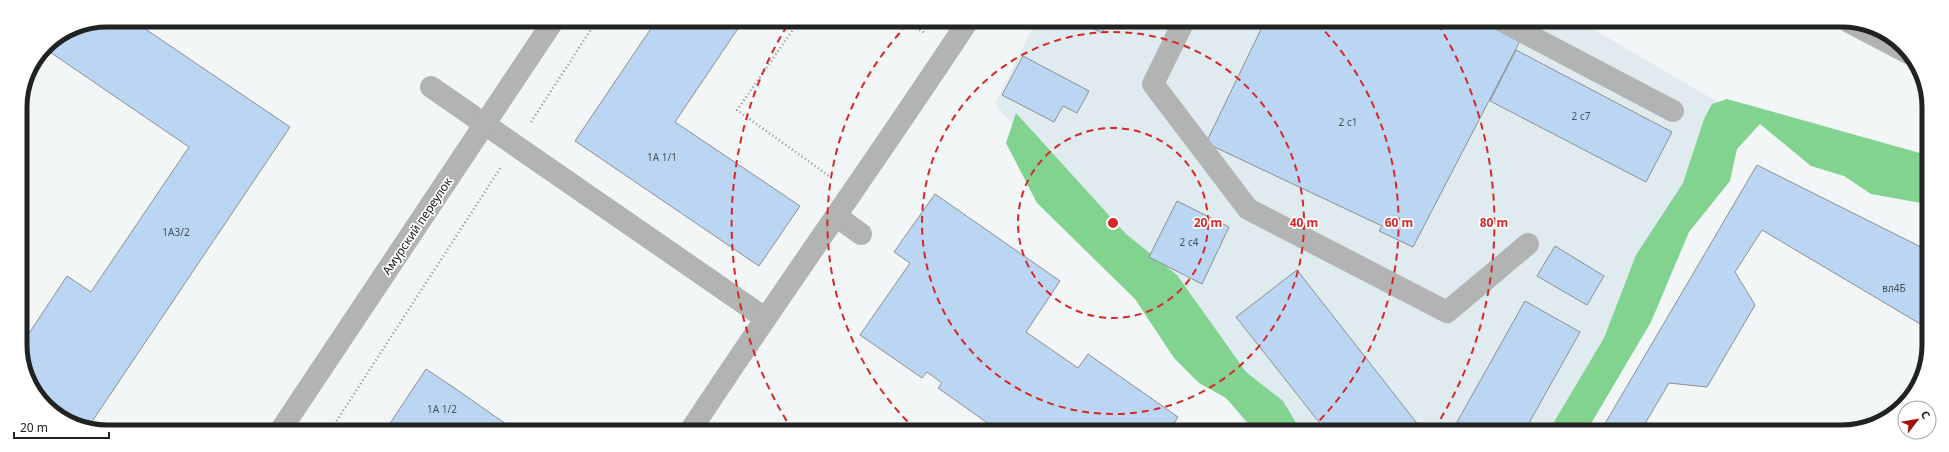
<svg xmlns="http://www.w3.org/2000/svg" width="1949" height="452" font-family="'Noto Sans',sans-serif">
<rect width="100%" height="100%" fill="#f2f6f7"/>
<!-- built -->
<polygon fill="#dfebef" points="1036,21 1579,21 1740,115 1558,432 1252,431 995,103"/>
<!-- forest -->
<g fill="#81d38f">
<polygon points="1727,99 1927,155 1927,204 1871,194 1844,176 1811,166 1760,124 1737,149 1730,181 1689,232 1651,322 1586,432 1548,432 1604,338 1636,255 1683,183 1704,119 1712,104"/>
<polygon points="1016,113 1126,234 1177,275 1246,372 1283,401 1301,431 1255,431 1226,398 1199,383 1174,358 1135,299 1037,203 1006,143"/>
</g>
<!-- building -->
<g fill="#bbd6f3" stroke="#8d8f92">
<polygon points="107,20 132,20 290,127 87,429 46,407 22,363 22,344 67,276 91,292 189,147 44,48 74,27"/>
<polygon points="656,21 743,21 675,122 800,206 759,266 575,141"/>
<polygon points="1079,21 1109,21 1102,33"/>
<polygon points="1265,21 1480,21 1520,41 1413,247 1379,231 1382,226 1206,143"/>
<polygon points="1516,50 1672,132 1646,182 1490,101"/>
<polygon points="1023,56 1089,91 1077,113 1063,106 1054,122 1002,95"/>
<polygon points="1757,165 1927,250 1927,328 1762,230 1735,272 1755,305 1707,387 1669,383 1640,432 1600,432"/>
<polygon points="935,194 1060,281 1026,332 1078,368 1088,354 1178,417 1169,431 999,431 938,388 942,383 927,372 922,378 860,335 910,263 894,252"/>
<polygon points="1177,201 1229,227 1202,284 1149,257"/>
<polygon points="1555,246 1604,276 1587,305 1537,276"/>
<polygon points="1297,270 1423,431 1326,431 1236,317"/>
<polygon points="1525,301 1580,332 1524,432 1452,431"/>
<polygon points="426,369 453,387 516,431 385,431"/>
</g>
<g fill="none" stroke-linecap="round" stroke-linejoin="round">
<!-- path -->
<g stroke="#8d9090" stroke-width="2.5" stroke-dasharray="1 3" stroke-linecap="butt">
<polyline points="799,21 737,110 829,176"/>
<polyline points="906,21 925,33"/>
<polyline points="531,122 597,20"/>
<polyline points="330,431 501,167"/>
</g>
<!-- minor -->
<g stroke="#b2b3b3" stroke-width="22">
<polyline points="1184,21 1153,84 1248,209 1447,312 1528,244"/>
<polyline points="1502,21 1673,111"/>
<polyline points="1849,22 1908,53"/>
<polyline points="431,87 765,318"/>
<polyline points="836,216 861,234"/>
<polyline points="280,431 554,20"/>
<path d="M690,431C781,293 877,159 968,21"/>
</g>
</g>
<!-- distance rings -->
<g fill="none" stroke="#d62828" stroke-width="2" stroke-dasharray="7 5">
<circle cx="1113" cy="223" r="95"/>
<circle cx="1113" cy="223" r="191"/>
<path d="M916 430A286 286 0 0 1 911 21M1317 23A286 286 0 0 1 1310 430"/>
<path d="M793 431A381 381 0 0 1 790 21M1438 24A381 381 0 0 1 1433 431"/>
</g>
<g text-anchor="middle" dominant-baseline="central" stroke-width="3.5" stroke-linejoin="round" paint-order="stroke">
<!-- number labels -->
<g font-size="10" fill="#485057">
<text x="1581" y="116">2 c7</text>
<text x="1348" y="122">2 c1</text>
<text x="662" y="157">1А 1/1</text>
<text x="176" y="232">1А3/2</text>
<text x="1189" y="242">2 c4</text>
<text x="1894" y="288">вл4Б</text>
<text x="442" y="409">1А 1/2</text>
</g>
<!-- street labels -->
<g font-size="12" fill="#212323" stroke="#fff">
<text transform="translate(417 226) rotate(-56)">Амурский переулок</text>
</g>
</g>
<!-- crop -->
<path d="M0 0H1949V452H0ZM107 27H1842A80 80 0 0 1 1922 107V345A80 80 0 0 1 1842 425H107A80 80 0 0 1 27 345V107A80 80 0 0 1 107 27Z" fill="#fff" fill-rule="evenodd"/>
<path fill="none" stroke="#212323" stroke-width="5" d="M107 27H1842A80 80 0 0 1 1922 107V345A80 80 0 0 1 1842 425H107A80 80 0 0 1 27 345V107A80 80 0 0 1 107 27Z"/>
<circle cx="1113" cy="223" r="6" fill="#d62828" stroke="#fff" stroke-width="2"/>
<g font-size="12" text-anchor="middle" font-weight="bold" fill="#d62828" stroke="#fff" stroke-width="3.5" stroke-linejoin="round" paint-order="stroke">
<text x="1208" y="227">20 m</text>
<text x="1304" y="227">40 m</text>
<text x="1399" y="227">60 m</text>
<text x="1494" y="227">80 m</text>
</g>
<!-- north arrow -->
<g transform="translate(1917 420) rotate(59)"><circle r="19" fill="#ffffff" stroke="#a6a7a7"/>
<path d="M0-3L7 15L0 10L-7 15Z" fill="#a40f0c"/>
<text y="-6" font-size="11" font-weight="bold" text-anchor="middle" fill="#212323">С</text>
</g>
<!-- scale -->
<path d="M14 432v6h95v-6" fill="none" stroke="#212323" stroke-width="2"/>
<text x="20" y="432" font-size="12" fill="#212323" stroke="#ffffff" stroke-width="3" paint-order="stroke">20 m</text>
</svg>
